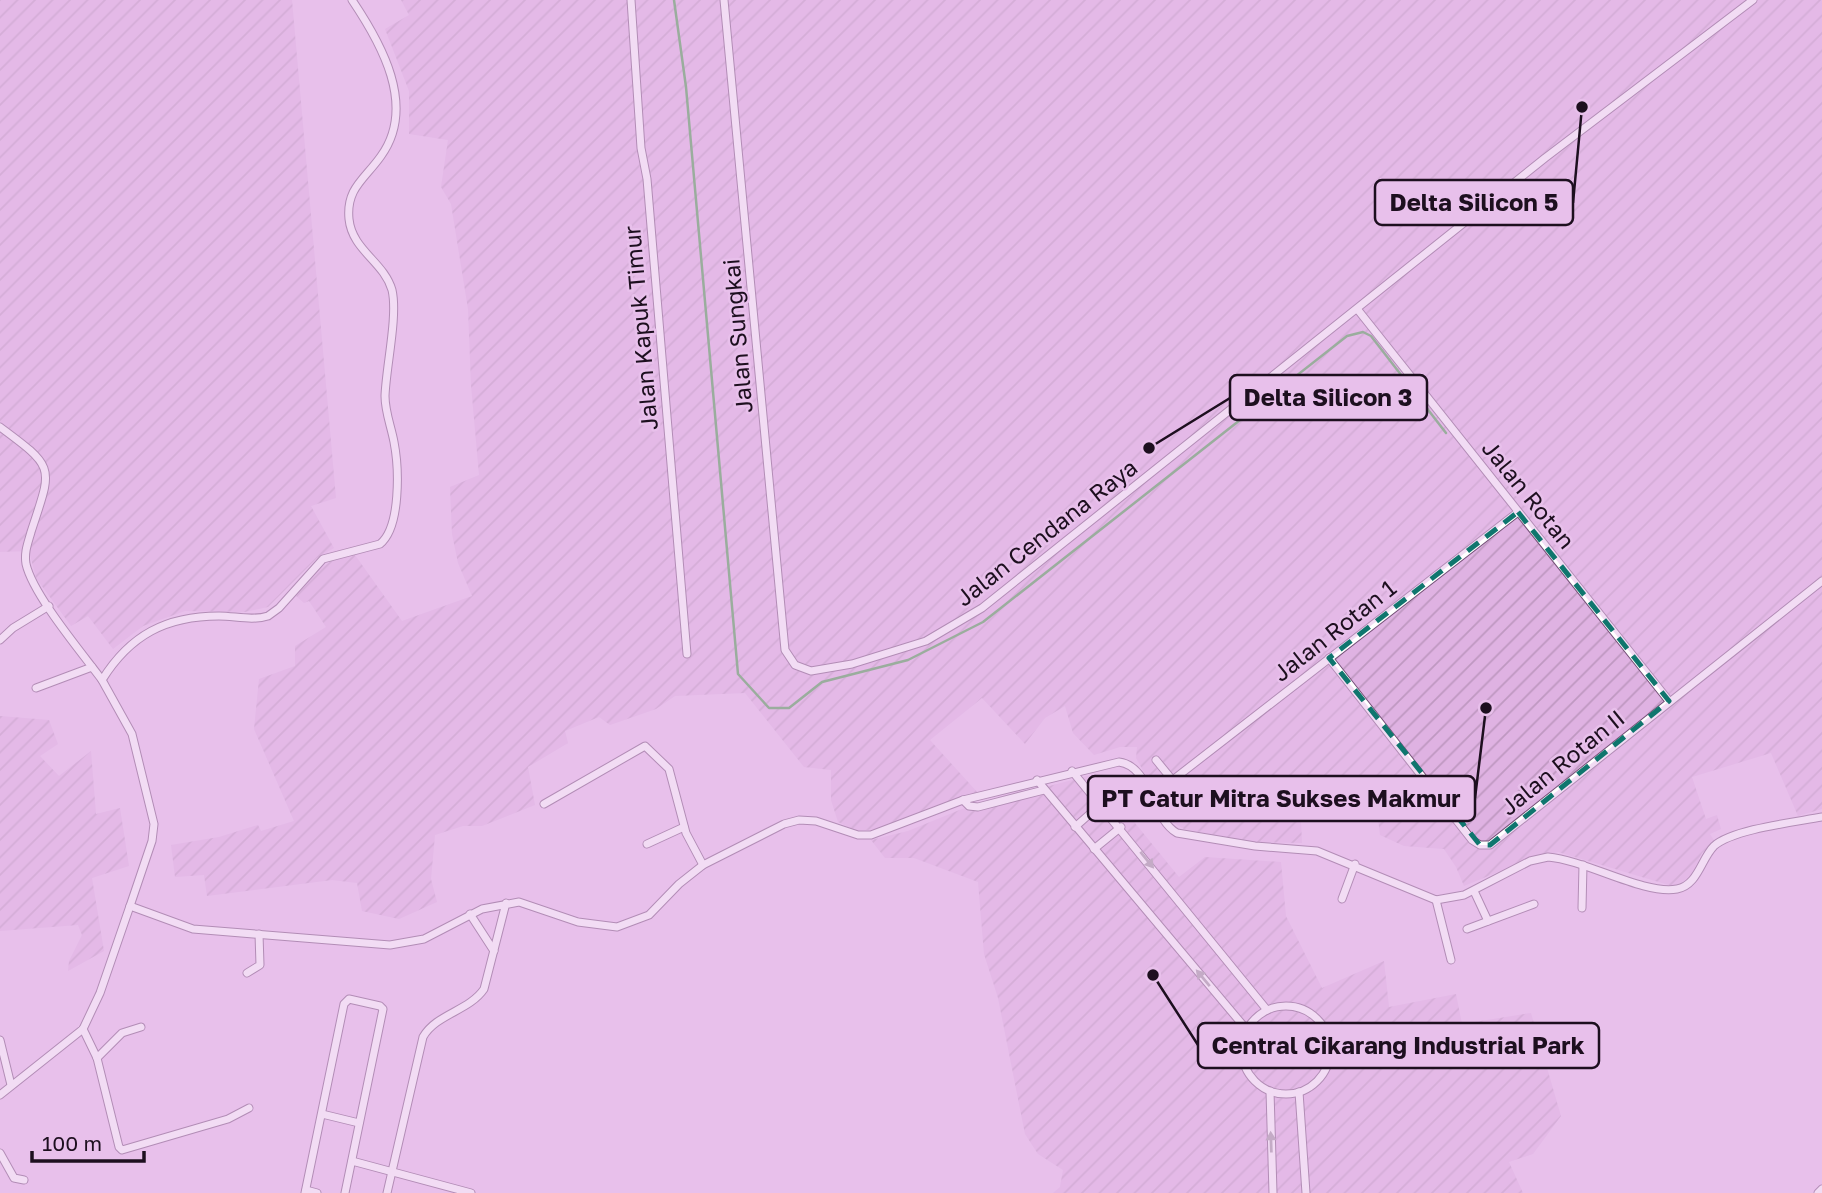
<svg xmlns="http://www.w3.org/2000/svg" width="1822" height="1193" font-family="'Golos Text',sans-serif">
<defs>
<pattern id="industrial-furrows" width="10" height="10" patternUnits="userSpaceOnUse" patternTransform="scale(1.75)"><rect width="10" height="10" fill="#dfb2e2"/><path d="M-1 1l2-2M0 10L10 0M9 11l2-2" fill="none" stroke="#bf98c1"/></pattern>
</defs>
<rect width="100%" height="100%" fill="#e8c0eb"/>
<!-- industrial -->
<g fill="url(#industrial-furrows)">
<polygon points="0,0 292,0 336,498 311,506 334,548 317,558 268,607 245,612 185,611 143,626 113,649 88,616 71,626 36,578 29,551 0,552"/>
<polygon points="401,0 1822,0 1822,809 1798,816 1771,753 1692,777 1706,819 1717,815 1721,829 1710,834 1715,842 1702,853 1689,879 1672,886 1558,852 1532,858 1464,886 1456,867 1444,849 1404,846 1380,835 1377,811 1340,810 1301,821 1302,843 1250,842 1184,829 1172,822 1136,758 1137,747 1120,747 1094,755 1073,733 1065,706 1045,718 1025,744 982,698 930,740 978,793 940,804 886,828 857,831 838,822 831,800 831,770 804,767 745,693 675,696 656,709 610,725 599,717 565,731 568,743 528,767 535,805 482,826 463,826 435,835 431,879 437,902 399,919 362,911 357,883 332,880 207,896 204,875 175,877 171,845 219,837 258,825 261,831 294,821 254,729 259,679 295,666 295,646 326,627 309,601 304,603 296,596 320,569 332,560 355,555 402,621 472,596 458,563 452,534 450,487 479,475 471,385 468,309 451,204 441,187 448,140 409,134 409,91 385,29 409,15"/>
<polygon points="0,716 49,720 58,744 40,756 59,776 91,751 96,814 120,808 129,866 92,878 104,951 68,971 69,961 82,935 78,925 0,931"/>
<polygon points="1095,774 1179,877 1205,857 1281,862 1286,916 1322,988 1384,961 1389,1007 1456,994 1462,1024 1531,1013 1561,1116 1533,1154 1509,1162 1523,1193 1053,1193 1060,1187 1063,1170 1038,1154 1025,1134 998,998 984,954 978,882 914,858 885,858 871,840 908,831 962,809"/>
</g>
<g fill="none" stroke-linecap="round" stroke-linejoin="round">
<!-- stream -->
<polyline stroke="#3d983f" stroke-width="2.5" points="674,0 686,87 738,674 769,708 789,708 822,682 908,660 983,622 1347,336 1363,332 1371,336 1446,433"/>
<defs>
<g id="minor">
<polyline points="631,0 641,148 647,179 687,654"/>
<polyline points="724,0 785,650 795,665 811,671 852,664 926,641 982,608 1545,158 1753,0"/>
<polyline points="1358,310 1669,701"/>
<path d="M0,427C57,469 52,467 31,532C28,543 24,552 26,564C33,595 82,653 102,680"/>
<polyline points="0,640 13,628 49,606"/>
<polyline points="1329,658 1472,840 1480,845 1490,845 1822,581"/>
<polyline points="36,688 92,667"/>
<polyline points="1156,760 1192,804"/>
<polyline points="1072,771 1267,1010"/>
<polyline points="1174,779 1518,512"/>
<polyline points="1037,780 1247,1030"/>
<polyline points="963,800 969,806 978,807 1044,790"/>
<polyline points="544,804 645,746 669,769 686,833 703,865"/>
<polyline points="1075,827 1101,804"/>
<polyline points="647,844 684,827"/>
<polyline points="1094,849 1121,827"/>
<polyline points="1474,891 1488,921"/>
<polyline points="1342,899 1355,864"/>
<polyline points="1436,900 1451,960"/>
<path d="M130,906L152,841L154,824L132,734L102,680C130,635 166,616 219,616C235,616 252,621 268,616L279,608L323,559L380,544C401,527 399,468 394,442C391,426 385,412 385,396C386,367 398,316 392,290C384,262 352,250 349,219C346,188 365,179 381,156C417,106 381,43 352,0"/>
<polyline points="1582,908 1583,865"/>
<polyline points="470,914 494,951"/>
<polyline points="1467,929 1534,904"/>
<polyline points="247,973 260,965 259,934"/>
<circle cx="1286" cy="1050" r="44"/>
<polyline points="83,1029 97,1058 119,1147 122,1150 228,1119 249,1108"/>
<polyline points="0,1040 11,1085"/>
<polyline points="1214,1051 1242,1051"/>
<polyline points="97,1058 122,1033 141,1027"/>
<polyline points="1270,1091 1273,1193"/>
<polyline points="1299,1092 1306,1193"/>
<path d="M0,1095L83,1029L100,993L130,906L193,929L390,945L424,939L482,909L519,902L578,922L617,927L649,915L679,884L703,865L784,824L799,820L816,821L858,835H871L963,800L1119,762C1151,766 1151,818 1177,833L1255,846L1317,851L1436,900L1464,895L1530,861L1548,857C1586,860 1643,895 1677,889C1698,885 1701,859 1714,846C1733,829 1796,822 1822,817"/>
<polyline points="322,1114 359,1123"/>
<polyline points="0,1153 14,1178 24,1180"/>
<polyline points="352,1161 471,1193"/>
<polyline points="306,1190 317,1193"/>
<polyline points="305,1193 344,1004 349,999 380,1006 383,1009 345,1193"/>
<path d="M387,1193L423,1037C436,1014 469,1011 484,989L506,903"/>
<polyline points="1818,1193 1822,1189"/>
</g>
</defs>
<!-- minor casing -->
<use href="#minor" stroke="#735076" stroke-width="9"/>
<!-- minor -->
<use href="#minor" stroke="#fff" stroke-width="7"/>
</g>
<!-- one-way arrows -->
<defs><path id="oneway-solid" d="M-6-.8H1V-3.2L6.5 0L1 3.2V.8H-6Z" transform="scale(1.75)"/></defs>
<g fill="#99939a">
<use href="#oneway-solid" transform="translate(1147 860) rotate(51)"/>
<use href="#oneway-solid" transform="translate(1203 978) rotate(-130)"/>
<use href="#oneway-solid" transform="translate(1271 1142) rotate(-92)"/>
</g>
<!-- marked area -->
<path d="M0 0H1822V1193H0ZM1518,512L1669,701L1490,845H1480L1329,658Z" fill="#e8c0eb" fill-opacity=".55" fill-rule="evenodd"/>
<path fill="none" stroke="#0f766e" stroke-width="5" stroke-dasharray="14 9" stroke-linejoin="round" d="M1518,512L1669,701L1490,845H1480L1329,658Z"/>
<g text-anchor="middle" dominant-baseline="central" stroke-width="5" stroke-linejoin="round" paint-order="stroke">
<!-- street labels -->
<g font-size="23" fill="#1d0f1f" stroke="#e8c0eb">
<text transform="translate(640 328) rotate(-95)">Jalan Kapuk Timur</text>
<text transform="translate(737 336) rotate(-95)">Jalan Sungkai</text>
<text transform="translate(1529 494) rotate(51)">Jalan Rotan</text>
<text transform="translate(1046 532) rotate(-38)">Jalan Cendana Raya</text>
<text transform="translate(1334 630) rotate(-38)">Jalan Rotan 1</text>
<text transform="translate(1562 762) rotate(-39)">Jalan Rotan II</text>
</g>
</g>
<!-- callouts -->
<path fill="none" stroke="#1d0f1f" stroke-width="2.5" d="M1582 107L1573 203M1149 448L1230 398M1486 708L1475 798M1153 975L1198 1045"/>
<g fill="#1d0f1f" stroke="#e8c0eb" stroke-width="2.5">
<circle cx="1582" cy="107" r="7"/>
<circle cx="1149" cy="448" r="7"/>
<circle cx="1486" cy="708" r="7"/>
<circle cx="1153" cy="975" r="7"/>
</g>
<g fill="#e8c0eb" stroke="#1d0f1f" stroke-width="2.5">
<rect x="1375" y="180" width="198" height="45" rx="7"/>
<rect x="1230" y="375" width="197" height="45" rx="7"/>
<rect x="1088" y="776" width="387" height="45" rx="7"/>
<rect x="1198" y="1023" width="401" height="45" rx="7"/>
</g>
<g font-size="24" text-anchor="middle" font-weight="bold" fill="#1d0f1f">
<text x="1474" y="211">Delta Silicon 5</text>
<text x="1328" y="406">Delta Silicon 3</text>
<text x="1281" y="807">PT Catur Mitra Sukses Makmur</text>
<text x="1398" y="1054">Central Cikarang Industrial Park</text>
</g>
<!-- scale -->
<path d="M32 1151v10h112v-10" fill="none" stroke="#1d0f1f" stroke-width="3.5"/>
<text x="42" y="1151" font-size="21" fill="#1d0f1f" stroke="#e8c0eb" stroke-width="5" paint-order="stroke">100 m</text>
</svg>
